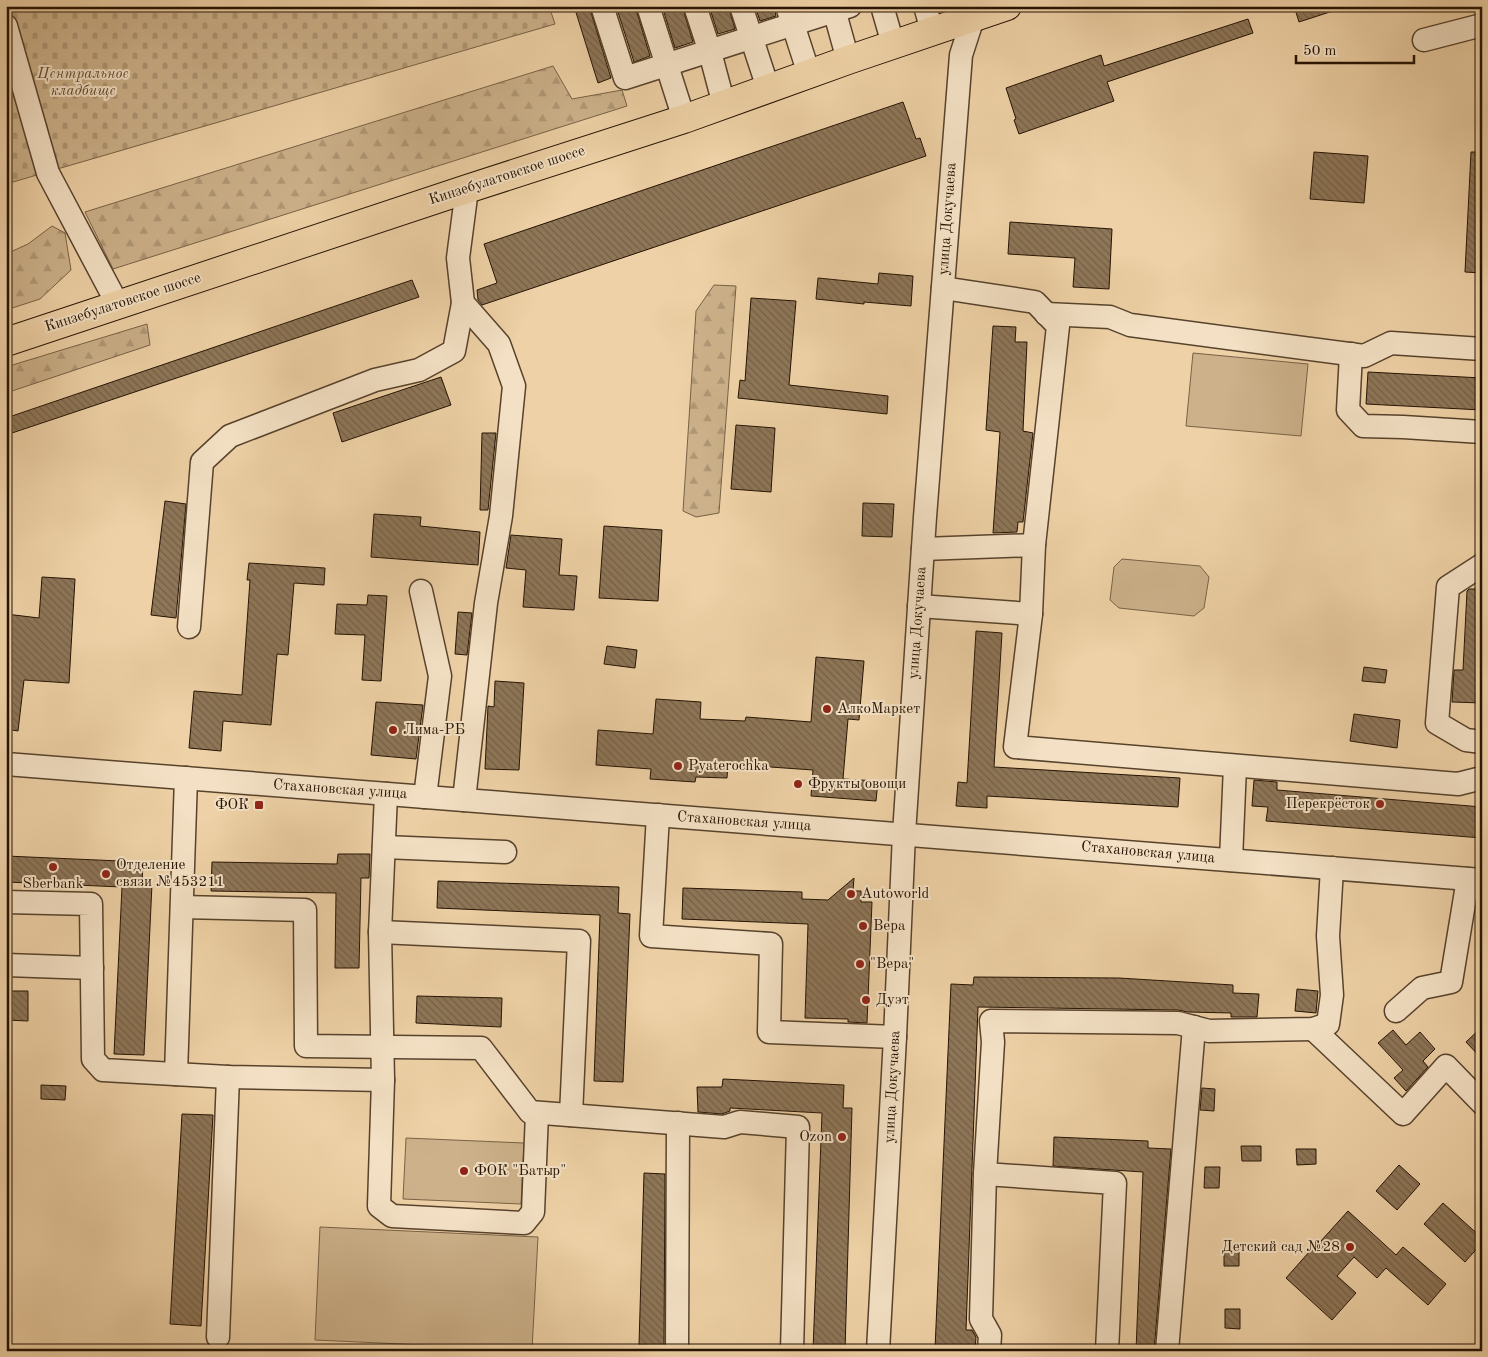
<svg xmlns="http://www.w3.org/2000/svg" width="1488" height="1357" font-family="'Old Standard TT',serif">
<defs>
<pattern id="forest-firs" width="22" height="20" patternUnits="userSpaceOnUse" patternTransform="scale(1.25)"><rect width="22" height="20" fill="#ccb18a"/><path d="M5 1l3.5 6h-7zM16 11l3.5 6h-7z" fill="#af9775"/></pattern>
<pattern id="cemetery-stones" width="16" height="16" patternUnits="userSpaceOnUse" patternTransform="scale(1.25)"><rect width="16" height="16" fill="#ccb18a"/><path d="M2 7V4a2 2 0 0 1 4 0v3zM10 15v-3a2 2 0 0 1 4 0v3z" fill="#af9775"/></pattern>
<pattern id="building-back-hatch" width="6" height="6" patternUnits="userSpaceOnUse" patternTransform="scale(1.25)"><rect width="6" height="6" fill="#8e7658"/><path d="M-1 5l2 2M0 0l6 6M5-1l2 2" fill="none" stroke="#746047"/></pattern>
</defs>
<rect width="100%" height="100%" fill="#eed1a6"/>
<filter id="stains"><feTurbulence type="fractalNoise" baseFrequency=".004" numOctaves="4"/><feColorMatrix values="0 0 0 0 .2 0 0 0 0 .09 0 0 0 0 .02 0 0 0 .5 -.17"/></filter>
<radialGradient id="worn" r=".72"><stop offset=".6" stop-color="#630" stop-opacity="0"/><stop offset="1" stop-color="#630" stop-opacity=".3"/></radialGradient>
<!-- forest -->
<g fill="url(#forest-firs)" stroke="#786246">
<polygon points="553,66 572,99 622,90 627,106 113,269 85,212"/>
<polygon points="52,226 65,233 71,270 40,299 6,310 6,254 28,244"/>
<polygon points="714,285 736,286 719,513 696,517 683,511 696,311"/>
<polygon points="147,324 150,345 6,393 6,367"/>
</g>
<!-- cemetery -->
<polygon fill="url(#cemetery-stones)" stroke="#786246" points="6,6 549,6 555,24 6,184"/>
<!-- park -->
<g fill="#ccb18a" stroke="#786246">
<polygon points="1193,353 1308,364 1301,436 1186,426"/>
<polygon points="1122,559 1200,566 1209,577 1204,608 1194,616 1119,608 1110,600 1114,567"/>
<polygon points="406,1138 524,1143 521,1204 403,1199"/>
<polygon points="320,1227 538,1237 532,1350 315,1340"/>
</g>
<!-- building -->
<g fill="url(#building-back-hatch)" stroke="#251303">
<polygon points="574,6 589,6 611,78 598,83"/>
<polygon points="616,6 635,6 650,56 634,62"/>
<polygon points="662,6 682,6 693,42 675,48"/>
<polygon points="709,6 728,6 735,29 718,34"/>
<polygon points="755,6 774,6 776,16 760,21"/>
<polygon points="1294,6 1339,6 1339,9 1299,22"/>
<polygon points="1248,19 1253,33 1107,82 1114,101 1019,134 1014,120 1016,119 1006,88 1101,55 1104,66"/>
<polygon points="903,102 916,139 920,138 926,156 482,305 478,300 477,290 497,283 484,244"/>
<polygon points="1314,152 1368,156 1364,203 1310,199"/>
<polygon points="1471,152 1482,152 1482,273 1465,272"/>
<polygon points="1010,222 1112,229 1109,289 1073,287 1075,258 1008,254"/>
<polygon points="879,273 913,276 911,306 864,302 864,304 816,299 818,278 878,284"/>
<polygon points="412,280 419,297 6,435 6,418"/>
<polygon points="751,298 796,301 789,385 888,396 887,414 738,398 740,380 745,381"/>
<polygon points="993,326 1016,327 1015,342 1027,342 1023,431 1033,433 1023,522 1018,522 1017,532 993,533 1000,432 986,430"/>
<polygon points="1368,372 1482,378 1482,410 1366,404"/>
<polygon points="441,377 451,405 342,442 333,413"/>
<polygon points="736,425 775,428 771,492 731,489"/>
<polygon points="482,433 496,433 488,510 480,510"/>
<polygon points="165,501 186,504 176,618 151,615"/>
<polygon points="863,503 894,504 892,537 862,536"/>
<polygon points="374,514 421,517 420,526 480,532 478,565 371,557"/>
<polygon points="604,526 662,530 658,601 599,598"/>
<polygon points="511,535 562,539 559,575 577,576 574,610 523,607 526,570 506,568"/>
<polygon points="249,563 325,568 324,585 294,583 288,655 277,654 271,725 223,721 221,751 189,748 194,691 242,695 250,580 247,580"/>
<polygon points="42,577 75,579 69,683 24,680 18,731 6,729 6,614 39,618"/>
<polygon points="1469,589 1482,589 1482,703 1452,702 1454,670 1463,670 1467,591"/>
<polygon points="368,595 387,596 381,681 362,680 365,635 335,634 337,604 367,605"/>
<polygon points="458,612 472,613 467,655 455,654"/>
<polygon points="976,631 1002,633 994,767 1180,778 1178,807 987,796 987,808 956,806 958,782 967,783"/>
<polygon points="607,646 637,650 635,668 604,664"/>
<polygon points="816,657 864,661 859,720 848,719 843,779 878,781 876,801 811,796 813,770 728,764 727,778 696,777 695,782 650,779 651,769 596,765 598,730 653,734 656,699 701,702 700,719 745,721 746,717 811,722"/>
<polygon points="1364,667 1387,670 1385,683 1362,681"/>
<polygon points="495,681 524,683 519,770 485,769 488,706 494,707"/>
<polygon points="376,702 423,705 416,759 371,755"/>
<polygon points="1354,714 1400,720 1397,748 1350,741"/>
<polygon points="1254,780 1277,782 1277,790 1482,807 1482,838 1266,821 1268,807 1252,806"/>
<polygon points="338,854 370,854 369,878 361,878 359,968 335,968 336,893 211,891 212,862 337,864"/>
<polygon points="6,856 143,862 142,884 152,884 144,1055 114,1054 122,887 6,882"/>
<polygon points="854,878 853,891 861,891 861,902 872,902 867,1023 848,1022 848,1019 805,1018 808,924 682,919 683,888 802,892 802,899 828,900"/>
<polygon points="438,881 619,887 618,913 630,914 623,1082 594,1081 600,915 437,908"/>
<polygon points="974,977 1119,978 1233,985 1233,993 1259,994 1257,1017 1231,1017 1231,1013 1188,1012 1178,1010 978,1007 966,1330 972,1330 976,1337 975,1351 935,1349 951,984 973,985"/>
<polygon points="1297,989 1318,991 1316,1013 1295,1011"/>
<polygon points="6,991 28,991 28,1021 6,1020"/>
<polygon points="417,996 502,998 501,1027 416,1023"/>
<polygon points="1482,1027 1482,1059 1466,1042"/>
<polygon points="1393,1030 1406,1045 1420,1032 1435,1049 1423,1061 1428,1067 1406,1091 1394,1078 1403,1070 1378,1043"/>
<polygon points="723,1079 844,1085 843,1108 852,1108 845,1351 813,1351 822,1113 730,1108 730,1111 722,1114 698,1112 697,1087 722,1087"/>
<polygon points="41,1085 66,1086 65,1100 41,1099"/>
<polygon points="1202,1088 1215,1089 1214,1111 1200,1110"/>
<polygon points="182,1114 213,1115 201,1326 170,1324"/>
<polygon points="1054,1137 1148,1141 1148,1148 1171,1149 1154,1351 1136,1351 1143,1172 1053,1166"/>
<polygon points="1241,1146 1261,1146 1261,1161 1242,1161"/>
<polygon points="1296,1149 1316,1149 1316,1164 1297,1165"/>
<polygon points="1399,1165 1420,1184 1397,1210 1376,1191"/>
<polygon points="1205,1167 1220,1167 1219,1188 1204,1188"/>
<polygon points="644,1173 665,1174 664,1346 639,1345"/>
<polygon points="1443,1203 1482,1238 1482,1243 1465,1262 1424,1224"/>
<polygon points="1348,1211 1396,1255 1403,1247 1446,1284 1428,1305 1386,1268 1377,1278 1354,1257 1337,1276 1356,1293 1332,1320 1286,1278 1310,1251 1311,1252"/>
<polygon points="1239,1246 1239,1266 1224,1266 1224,1247"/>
<polygon points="1225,1309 1240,1309 1240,1329 1225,1328"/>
</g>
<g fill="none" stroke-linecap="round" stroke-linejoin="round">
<defs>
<g id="minor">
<polyline points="602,6 625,78 850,6"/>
<polyline points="648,6 684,119"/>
<polyline points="695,6 710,52 724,105"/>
<polyline points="741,6 768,88"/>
<polyline points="787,6 809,74"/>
<polyline points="833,6 848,60"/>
<polyline points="882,6 893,44"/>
<polyline points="925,6 932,31"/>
<polyline points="6,26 48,173 118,305"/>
<polyline points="1424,40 1482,25"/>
<polyline points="1046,314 1110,317 1130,325 1364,356 1391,343 1482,349"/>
<polyline points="1351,354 1348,410 1363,426 1403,427 1482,432"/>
<polyline points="923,549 1034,545 1058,326 1035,302 943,288"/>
<polyline points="1482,565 1448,587 1437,723 1466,740 1482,742"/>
<polyline points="421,591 440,676 425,797"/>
<polyline points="919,606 1031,614 1034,545"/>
<polyline points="1031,614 1015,747 1458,784 1482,778"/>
<polyline points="189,627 202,462 230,436 375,380 419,370 454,351 463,303"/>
<polyline points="6,764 1482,880"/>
<polyline points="464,800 486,603 501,516 514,386 499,344 463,303 458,258 467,189"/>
<polyline points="658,815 651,936 771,944 769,1032 895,1037"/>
<polyline points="384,847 505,852"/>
<polyline points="1231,860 1235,766"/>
<polyline points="6,902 91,904 93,1059 103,1070 228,1077 383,1080 380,932 386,794"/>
<polyline points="182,907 305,910 306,1046 481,1048 530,1112 724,1127 740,1122 798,1127 792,1351"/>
<polyline points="380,932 579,941 571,1115"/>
<polyline points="6,965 92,968"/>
<polyline points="1396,1011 1422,988 1451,982 1468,879"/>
<polyline points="1313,1029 1403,1114 1446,1066 1482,1103"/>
<polyline points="176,1074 186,778"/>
<polyline points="383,1080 379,1206 392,1216 524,1223 533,1212 537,1113"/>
<polyline points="985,1174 1115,1183 1107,1351"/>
<polyline points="218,1337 228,1077"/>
<polyline points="677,1351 678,1123"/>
<polyline points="878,1351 895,1037 904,834 925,517 961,55 973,18 971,6"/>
<polyline points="989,1351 990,1335 981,1319 985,1174 993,1042 991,1021 1178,1023 1209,1031 1313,1029 1328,1024 1332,995 1328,936 1332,868"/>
<polyline points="1167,1351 1194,1027"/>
</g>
<polyline id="major" points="6,342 467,189 684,119 848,60 1007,6"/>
</defs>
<!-- minor casing -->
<use href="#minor" stroke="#57422c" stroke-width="25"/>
<!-- major casing -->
<use href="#major" stroke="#251303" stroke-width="30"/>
<!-- minor -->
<use href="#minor" stroke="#f4e1c5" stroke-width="22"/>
<!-- major -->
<use href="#major" stroke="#eed1a6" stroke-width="28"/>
</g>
<!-- markers -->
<g fill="#8f2418" stroke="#f4e1c5" stroke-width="2">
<circle cx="827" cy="709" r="5"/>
<circle cx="393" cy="730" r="5"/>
<circle cx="678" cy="766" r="5"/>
<circle cx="798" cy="784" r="5"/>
<circle cx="1380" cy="804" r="5"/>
<rect x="254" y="800" width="10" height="10" rx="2.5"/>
<circle cx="53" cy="867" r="5"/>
<circle cx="106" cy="874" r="5"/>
<circle cx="851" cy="894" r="5"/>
<circle cx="863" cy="926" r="5"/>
<circle cx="860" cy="964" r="5"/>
<circle cx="866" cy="1000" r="5"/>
<circle cx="842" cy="1137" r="5"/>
<circle cx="464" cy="1171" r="5"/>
<circle cx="1350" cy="1247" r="5"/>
</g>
<g text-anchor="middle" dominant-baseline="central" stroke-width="4" stroke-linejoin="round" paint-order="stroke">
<!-- park labels -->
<g font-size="15" font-style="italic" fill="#5f4a32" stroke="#f4e1c5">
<text x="83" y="74">Центральное<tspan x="83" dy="17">кладбище</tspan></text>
</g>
<!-- street labels -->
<g font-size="15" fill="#251303" stroke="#f4e1c5">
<text transform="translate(507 176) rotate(-18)">Кинзебулатовское шоссе</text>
<text transform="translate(948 219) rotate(-86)">улица Докучаева</text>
<text transform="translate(123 303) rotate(-18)">Кинзебулатовское шоссе</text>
<text transform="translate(918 623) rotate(-86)">улица Докучаева</text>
<text transform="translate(340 790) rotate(4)">Стахановская улица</text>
<text transform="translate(744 822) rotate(4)">Стахановская улица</text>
<text transform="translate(1148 853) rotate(5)">Стахановская улица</text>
<text transform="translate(893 1087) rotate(-87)">улица Докучаева</text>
</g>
<!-- poi labels -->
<g font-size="15" fill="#251303" stroke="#f4e1c5" text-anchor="start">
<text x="837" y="709">АлкоМаркет</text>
<text x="403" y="730">Лима-РБ</text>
<text x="688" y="766">Pyaterochka</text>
<text x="808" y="784">Фрукты овощи</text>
<text x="1370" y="804" text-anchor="end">Перекрёсток</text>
<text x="249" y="805" text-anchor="end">ФОК</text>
<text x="116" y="865">Отделение<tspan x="116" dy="17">связи №453211</tspan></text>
<text x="53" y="884" text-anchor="middle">Sberbank</text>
<text x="861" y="894">Autoworld</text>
<text x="873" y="926">Вера</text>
<text x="870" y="964">"Вера"</text>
<text x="876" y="1000">Дуэт</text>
<text x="832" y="1137" text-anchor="end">Ozon</text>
<text x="474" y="1171">ФОК "Батыр"</text>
<text x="1340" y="1247" text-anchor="end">Детский сад №28</text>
</g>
</g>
<!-- margin -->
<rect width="1488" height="1357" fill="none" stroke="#eed1a6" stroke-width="25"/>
<rect x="8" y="8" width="1473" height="1342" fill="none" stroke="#251303" stroke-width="2.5"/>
<rect x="12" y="12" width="1463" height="1332" fill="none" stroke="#251303"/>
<!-- scale -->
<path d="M1296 55v8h118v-8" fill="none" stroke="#251303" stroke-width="2.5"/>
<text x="1303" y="55" font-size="15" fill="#251303" stroke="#f4e1c5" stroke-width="4" paint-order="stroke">50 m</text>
<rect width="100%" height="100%" filter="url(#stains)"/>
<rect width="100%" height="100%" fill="url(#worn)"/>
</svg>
